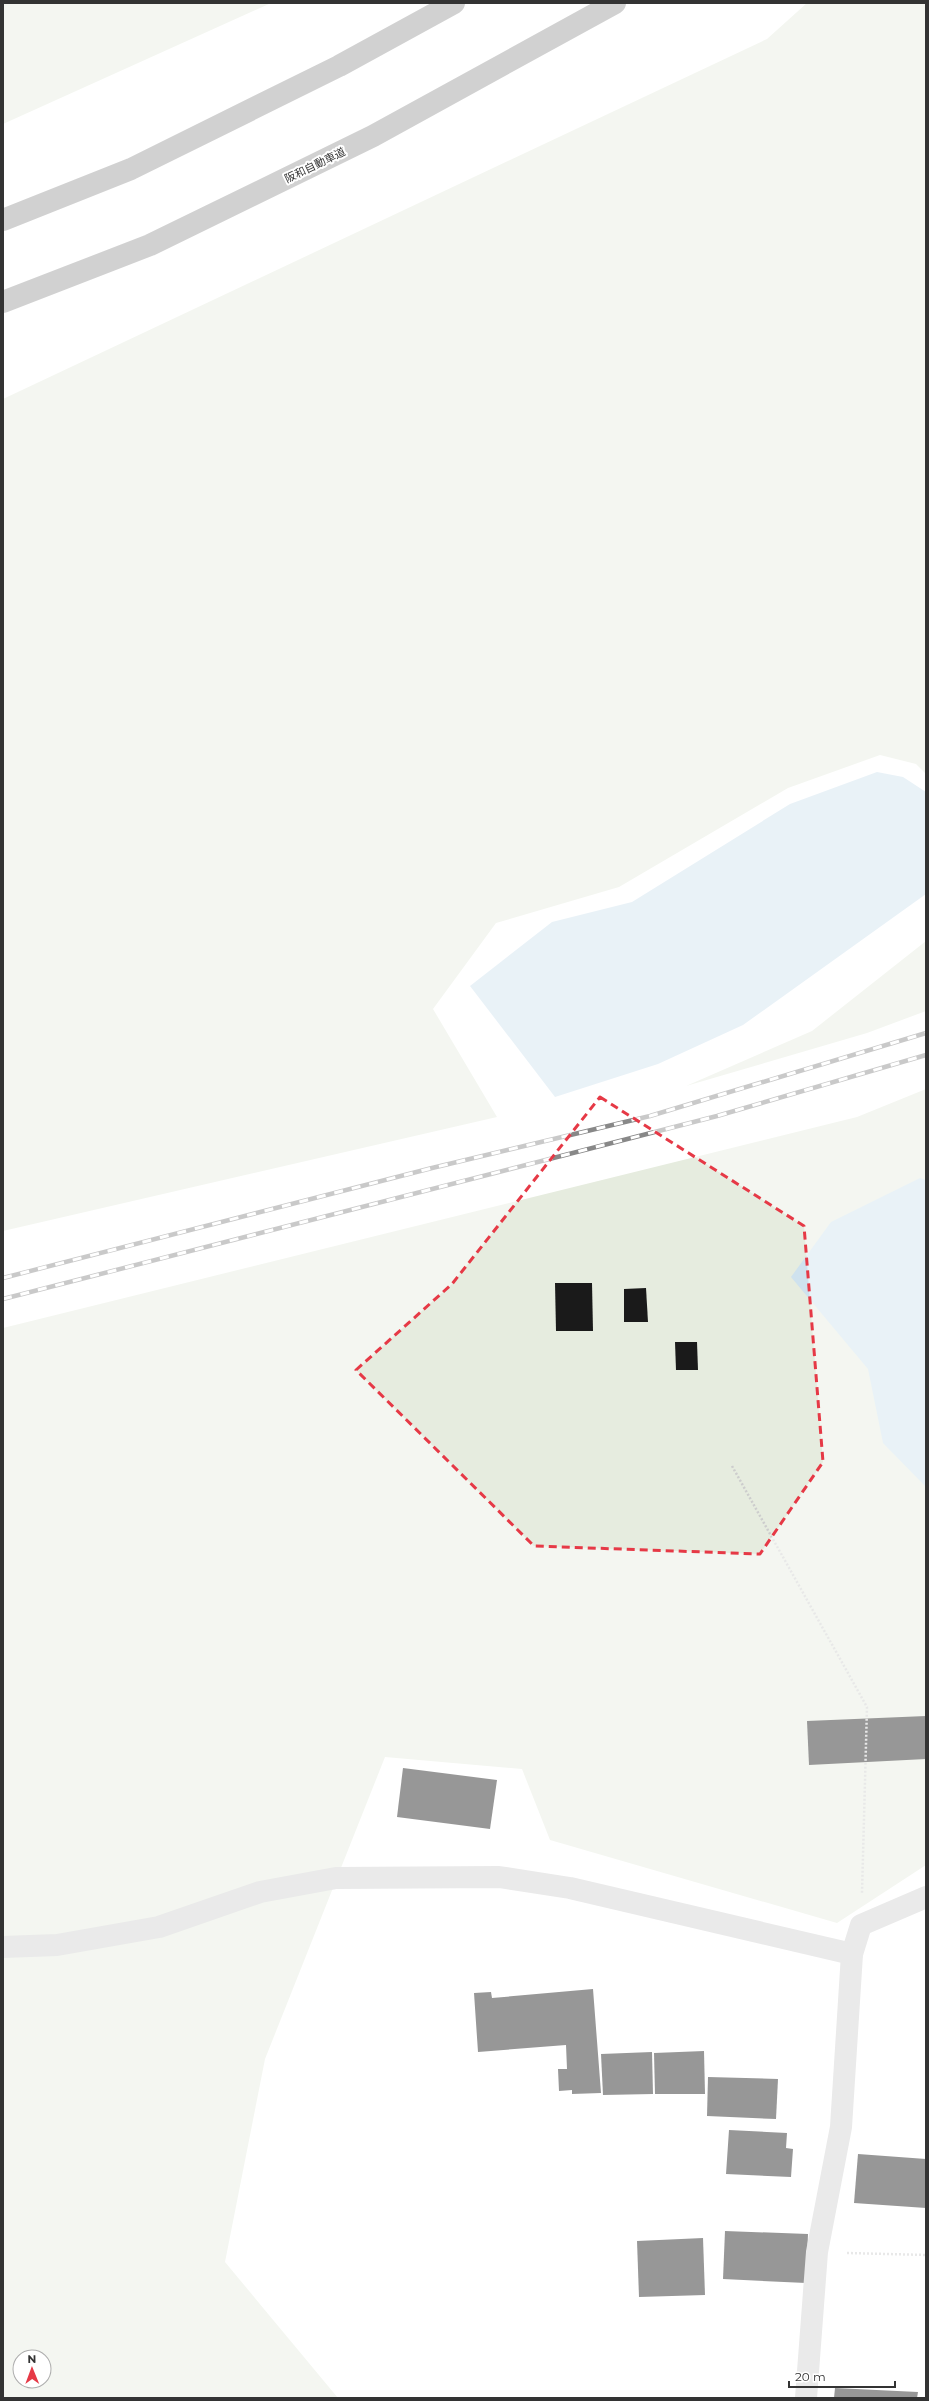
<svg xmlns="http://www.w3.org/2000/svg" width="929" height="2401" font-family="Montserrat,'Noto Sans JP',sans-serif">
<rect width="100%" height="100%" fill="#fff"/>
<!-- green -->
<g fill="#e6ecdf" fill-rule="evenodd">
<polygon points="3,3 271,3 3,124"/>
<polygon points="807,3 926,3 926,774 916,764 880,755 788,788 619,887 496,923 433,1009 497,1117 3,1231 3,399 767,39"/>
<polygon points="926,941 926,1011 867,1033 686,1086 812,1031"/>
<path d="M926,1089V1865L837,1923L550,1840L522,1769L385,1757L265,2059L225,2262L338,2398H3V1328L857,1117ZM20,2357H44V2381H20Z"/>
</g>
<!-- water -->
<g fill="#cfe2ee">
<polygon points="877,772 903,777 926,792 926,894 743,1025 658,1064 555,1097 470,986 552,922 632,902 790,804"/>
<polygon points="920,1178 926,1180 926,1487 883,1443 868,1369 791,1277 831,1222"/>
</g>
<!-- building -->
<g fill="#1a1a1a">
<polygon points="555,1283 592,1283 593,1331 556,1331"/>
<polygon points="646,1288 648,1322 624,1322 624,1289"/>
<polygon points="675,1342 697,1342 698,1370 676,1370"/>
<polygon points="926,1716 926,1759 809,1765 807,1721"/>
<polygon points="403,1768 497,1780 490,1829 397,1817"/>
<polygon points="593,1989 601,2093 572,2094 572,2090 559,2091 558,2069 567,2069 566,2045 478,2052 474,1993 491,1992 492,1998"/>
<polygon points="704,2051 705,2094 655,2094 654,2053"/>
<polygon points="652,2052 653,2094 603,2095 601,2054"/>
<polygon points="708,2077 778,2079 776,2119 707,2116"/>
<polygon points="729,2130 787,2133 786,2148 793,2149 791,2177 726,2174"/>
<polygon points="858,2154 926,2159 926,2208 854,2203"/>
<polygon points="725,2231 808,2234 806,2283 723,2279"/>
<polygon points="703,2238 705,2295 639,2297 637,2241"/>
<polygon points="835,2388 918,2392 917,2398 834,2398"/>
</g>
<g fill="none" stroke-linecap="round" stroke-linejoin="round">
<!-- path -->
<g stroke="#cdcdcd" stroke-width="2.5" stroke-dasharray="2 2" stroke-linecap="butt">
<polyline points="732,1466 867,1707 862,1893"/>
<polyline points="847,2253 926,2255"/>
</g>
<!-- minor -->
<g stroke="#d0d0d0" stroke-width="22">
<polyline points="3,1947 57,1945 159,1927 260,1892 336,1878 499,1877 570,1888 852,1954"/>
<polyline points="806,2398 817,2252 841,2127 852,1954 861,1925 926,1897"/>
</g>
<!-- highway -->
<g stroke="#9a9a9a" stroke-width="22">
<polyline points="3,220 131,169 339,66 454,3"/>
<polyline points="3,302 150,245 373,136 615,3"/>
</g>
<defs>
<g id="rail">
<polyline points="3,1278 432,1168 650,1116 926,1033"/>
<polyline points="3,1299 717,1116 926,1055"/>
</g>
</defs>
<!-- rail casing -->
<use href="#rail" stroke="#888" stroke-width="4.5"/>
<!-- rail -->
<use href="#rail" stroke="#fff" stroke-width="3" stroke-dasharray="9" stroke-linecap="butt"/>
</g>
<!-- marked area -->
<path d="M0 0H929V2401H0ZM600,1097L804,1226L823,1462L760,1554L534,1546L356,1370L452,1284Z" fill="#fff" fill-opacity=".55" fill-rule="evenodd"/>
<path fill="none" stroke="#e63946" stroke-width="3" stroke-dasharray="8 5" stroke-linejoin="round" d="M600,1097L804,1226L823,1462L760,1554L534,1546L356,1370L452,1284Z"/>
<g text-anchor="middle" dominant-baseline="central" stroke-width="4" stroke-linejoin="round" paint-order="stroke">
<!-- street labels -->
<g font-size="11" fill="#333" stroke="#fff">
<text transform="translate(315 165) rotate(-26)">阪和自動車道</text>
</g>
</g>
<!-- border -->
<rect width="929" height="2401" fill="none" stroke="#333333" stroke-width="8"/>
<!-- north arrow -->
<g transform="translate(32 2369) rotate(359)"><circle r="19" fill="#ffffff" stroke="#adadad"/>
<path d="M0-3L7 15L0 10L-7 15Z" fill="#e63946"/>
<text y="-6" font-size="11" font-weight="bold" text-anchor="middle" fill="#333333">N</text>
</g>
<!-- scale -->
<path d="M789 2381v6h106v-6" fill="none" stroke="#333333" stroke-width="2"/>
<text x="795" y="2381" font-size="12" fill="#333333" stroke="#ffffff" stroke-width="3" paint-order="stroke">20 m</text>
</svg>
